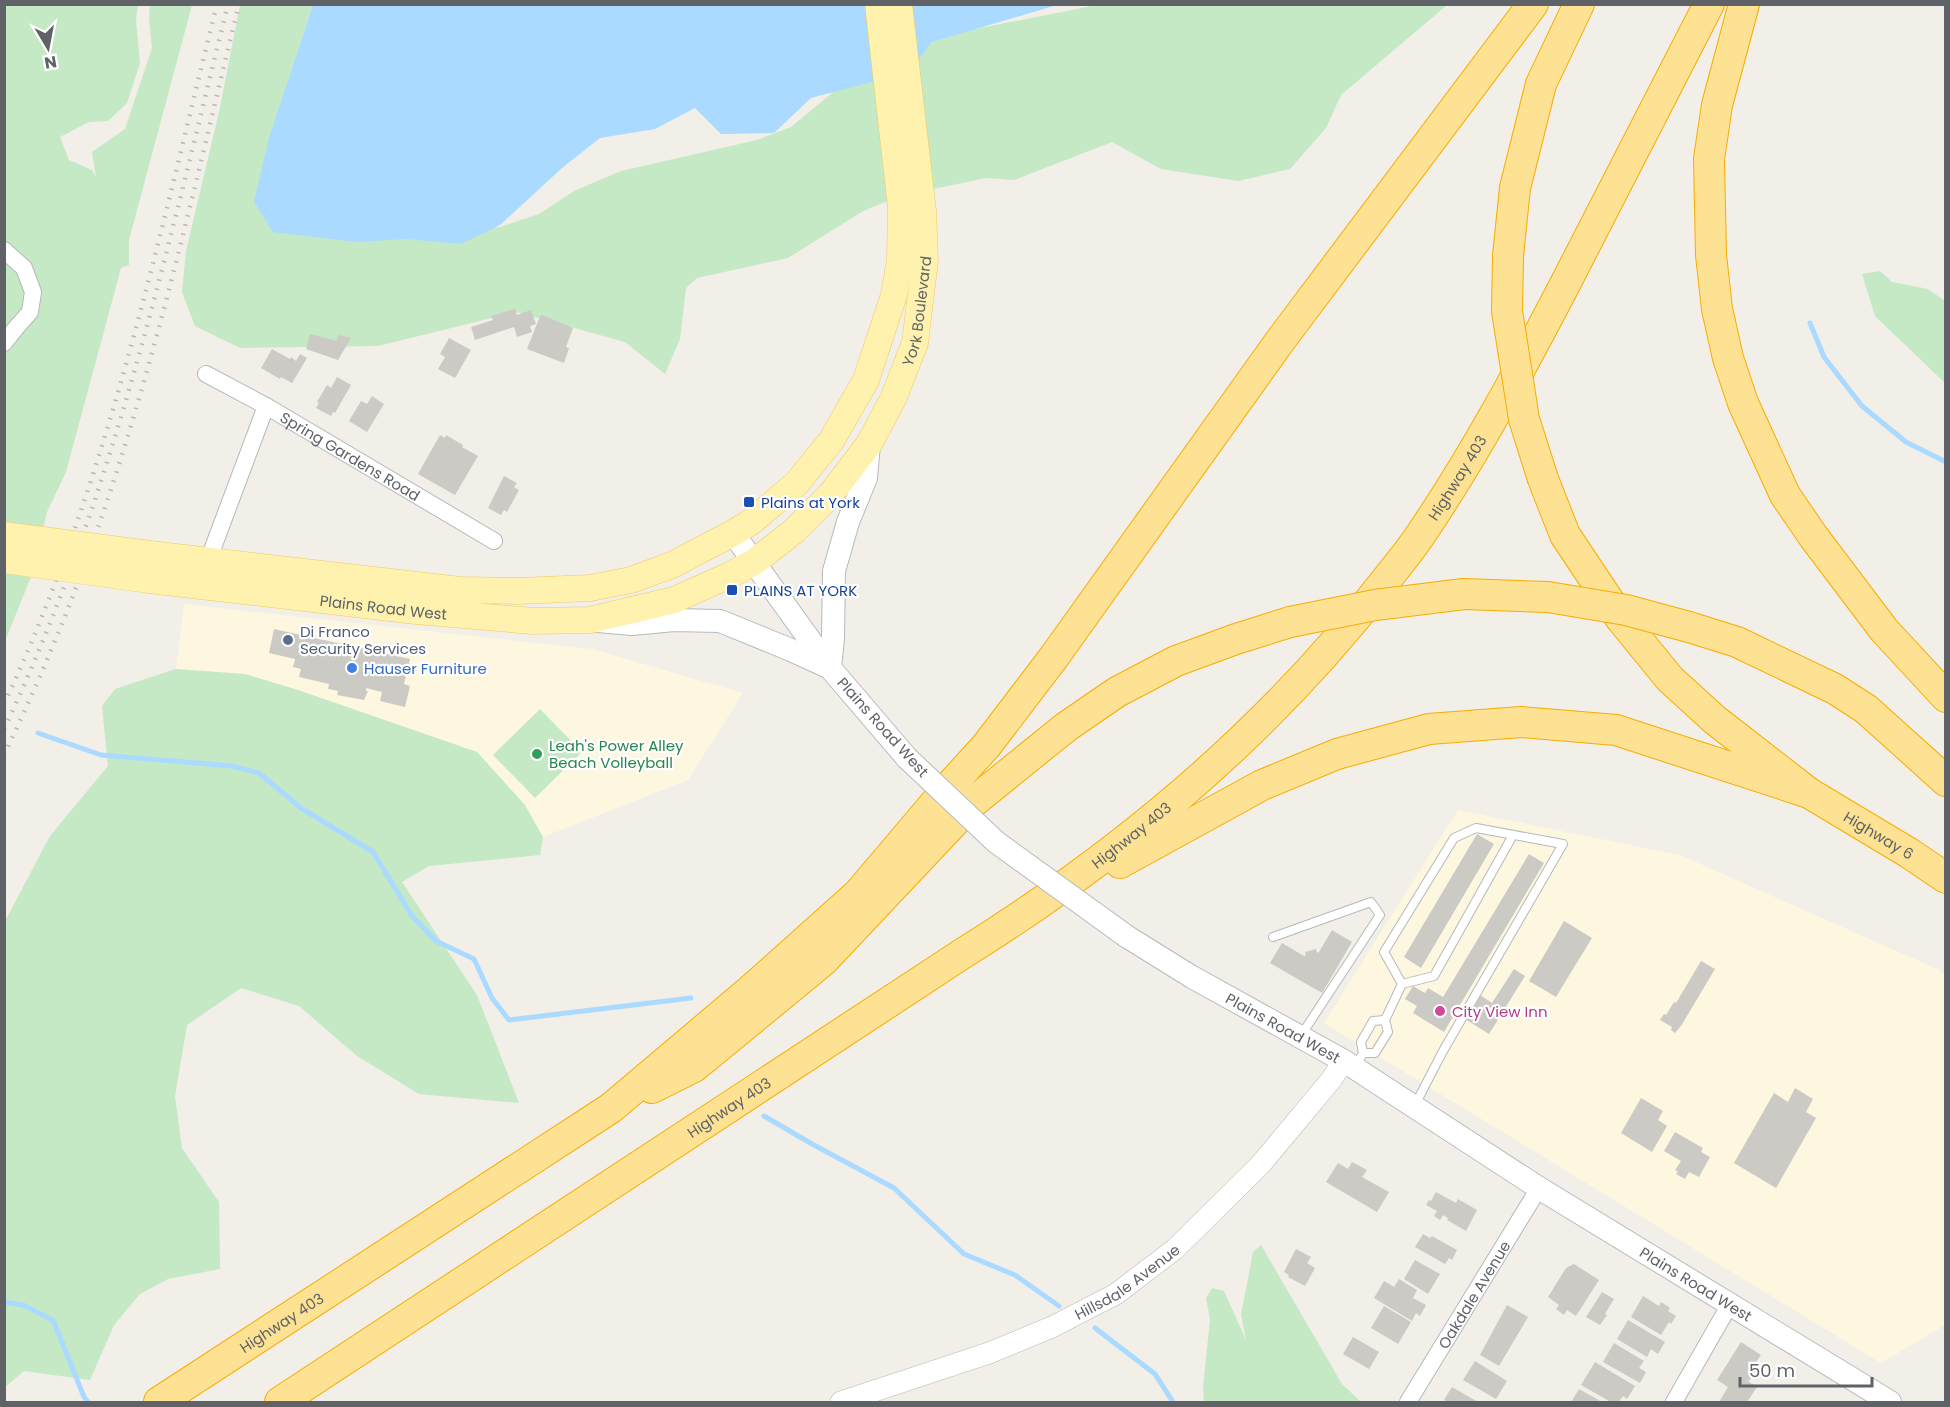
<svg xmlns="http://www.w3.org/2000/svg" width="1950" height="1407" font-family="Poppins,sans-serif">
<rect width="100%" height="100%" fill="#f1efe8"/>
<!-- commercial -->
<g fill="#fef7e0">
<polygon points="184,604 592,649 743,693 688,780 543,837 525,805 477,752 298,690 245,674 176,669"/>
<polygon points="1458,810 1680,855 1939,970 1946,976 1945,1325 1881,1363 1324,1023"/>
</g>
<!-- green -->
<g fill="#c5e8c5">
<polygon points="5,5 138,5 136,19 140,63 127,103 108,121 89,122 60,137 69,160 92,170 96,177 92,152 125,129 152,48 149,19 150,5 192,5 129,240 129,265 121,268 66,472 47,512 31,577 5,641"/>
<polygon points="240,5 315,5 311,11 286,87 401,239 500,227 539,214 574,191 621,171 757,140 791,127 889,46 1087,7 1092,5 1447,5 1341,95 1326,128 1290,169 1238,181 1161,169 1112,142 1014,180 986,178 900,196 863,211 788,258 697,278 686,288 680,339 665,374 625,342 516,312 378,346 240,348 195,326 182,292 186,251 219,112"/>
<polygon points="1880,271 1892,282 1928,289 1945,301 1945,383 1875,316 1862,274"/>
<polygon points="176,669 245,674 298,690 477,752 525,805 543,837 540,855 429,866 402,882 477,995 519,1103 419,1094 357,1056 299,1006 241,988 187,1025 175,1096 182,1148 219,1202 220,1269 168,1279 140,1294 114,1325 90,1380 24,1371 5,1387 5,921 50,836 108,766 102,706 115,689"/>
<polygon points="540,709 582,752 535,798 493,755"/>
<polygon points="1261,1245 1342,1384 1361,1402 1204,1402 1203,1388 1210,1319 1206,1298 1212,1288 1224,1291 1246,1340 1241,1315 1253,1252"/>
</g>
<!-- water -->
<polygon fill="#aadaff" points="313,5 1057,5 932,42 909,72 811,98 774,133 721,134 695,108 655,129 600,138 562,168 500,225 461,244 406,239 356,242 273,232 254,202 269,138"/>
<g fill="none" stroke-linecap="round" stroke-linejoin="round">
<!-- stream -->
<g stroke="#aadaff" stroke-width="5">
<polyline points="1810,323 1824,357 1862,406 1906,442 1946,462"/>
<polyline points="38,733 101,755 232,766 259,773 301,808 373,852 412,916 436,941 474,959 492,998 509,1020 691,998"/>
<polyline points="764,1116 812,1144 894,1188 964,1254 1015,1275 1059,1306"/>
<polyline points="4,1302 23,1305 53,1320 84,1397 88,1402"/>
<polyline points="1095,1328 1155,1374 1173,1402"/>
</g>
</g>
<!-- building -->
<g fill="#cccac5">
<polygon points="515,309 517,315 531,310 536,324 530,326 532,332 517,337 514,327 475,340 471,327 493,320 491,316"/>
<polygon points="542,315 573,328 566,347 569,348 564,363 527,349 540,316"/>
<polygon points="310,334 337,341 338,335 351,338 338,360 306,349"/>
<polygon points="449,338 471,350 455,378 438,369 445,357 440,354"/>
<polygon points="272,349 290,359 291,357 296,361 300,354 307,358 292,383 281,377 280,379 261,368"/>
<polygon points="337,377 351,385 335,413 333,412 331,416 316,408 319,403 317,402 327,385 331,388"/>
<polygon points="372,396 384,404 367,432 349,421 361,401 367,404"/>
<polygon points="440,435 445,438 446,435 463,445 462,447 478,456 455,495 418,474"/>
<polygon points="504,476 517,483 514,487 519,490 507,512 504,510 501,515 488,508"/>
<polygon points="274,629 410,659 404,684 410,686 405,707 380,701 382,692 366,688 366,691 368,691 364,700 337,695 338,691 328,689 329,684 299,677 301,669 293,667 295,659 269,653"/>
<polygon points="1477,834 1494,844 1421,968 1404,957"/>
<polygon points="1529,854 1544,863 1444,1032 1413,1013 1417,1006 1405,999 1413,986 1425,993 1428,988 1443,997"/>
<polygon points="1564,921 1592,938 1556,997 1529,981"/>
<polygon points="1332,930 1352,942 1322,993 1270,963 1282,943 1304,956 1306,955 1305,952 1316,949 1317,953 1319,952"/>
<polygon points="1701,961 1715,969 1681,1026 1675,1033 1671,1030 1672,1027 1660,1020 1664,1014 1666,1015 1674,1002 1676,1003"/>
<polygon points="1514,969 1525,976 1489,1034 1465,1019 1480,995 1492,1003"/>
<polygon points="1795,1088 1813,1099 1806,1112 1816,1118 1776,1188 1734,1163 1774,1093 1788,1102"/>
<polygon points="1641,1098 1663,1111 1658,1120 1667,1126 1652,1152 1621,1133"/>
<polygon points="1675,1132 1703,1148 1701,1152 1710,1157 1699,1177 1689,1172 1685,1179 1676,1174 1678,1172 1675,1170 1681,1161 1664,1151"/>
<polygon points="1352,1162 1367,1170 1362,1177 1389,1192 1377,1212 1326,1182 1338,1163 1348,1169"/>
<polygon points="1436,1192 1456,1203 1458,1199 1477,1210 1466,1231 1447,1220 1448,1218 1443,1215 1440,1220 1434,1216 1437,1211 1426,1205 1429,1200 1431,1201"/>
<polygon points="1423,1234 1430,1238 1432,1236 1457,1250 1452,1260 1449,1258 1445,1264 1415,1247"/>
<polygon points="1296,1249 1311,1257 1307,1263 1315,1268 1305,1286 1288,1277 1289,1275 1284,1272"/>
<polygon points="1415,1260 1440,1274 1428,1294 1404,1279"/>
<polygon points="1574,1264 1599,1280 1576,1316 1567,1310 1564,1315 1556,1309 1559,1305 1548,1297 1566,1268"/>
<polygon points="1399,1279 1417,1290 1413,1298 1426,1305 1420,1316 1416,1313 1412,1321 1374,1298 1384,1281 1394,1287"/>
<polygon points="1602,1292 1614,1299 1605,1314 1607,1315 1600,1325 1586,1317"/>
<polygon points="1643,1296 1659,1306 1661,1302 1670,1308 1668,1311 1676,1316 1671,1324 1669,1322 1661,1335 1631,1317"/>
<polygon points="1507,1305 1528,1317 1499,1366 1480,1355"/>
<polygon points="1384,1306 1411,1322 1398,1344 1371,1328"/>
<polygon points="1628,1320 1665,1342 1658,1354 1651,1349 1647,1357 1617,1339"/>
<polygon points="1353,1337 1379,1352 1369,1369 1343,1354"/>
<polygon points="1741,1342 1761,1355 1756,1362 1760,1364 1749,1381 1746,1380 1757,1387 1747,1402 1719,1402 1728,1387 1717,1380"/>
<polygon points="1614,1343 1644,1361 1639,1368 1646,1372 1640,1383 1603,1362"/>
<polygon points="1475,1361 1507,1381 1496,1399 1463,1380"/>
<polygon points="1595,1362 1635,1386 1627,1399 1623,1396 1619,1402 1611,1402 1581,1385"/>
<polygon points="1452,1387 1478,1402 1448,1402 1444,1400"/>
<polygon points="1579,1389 1602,1402 1571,1402"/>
</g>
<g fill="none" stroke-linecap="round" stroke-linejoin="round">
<defs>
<g id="service">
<polyline points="1273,937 1371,902 1380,915 1300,1037"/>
<polyline points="1402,984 1434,976 1513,835"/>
<polyline points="1385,1020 1402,984 1384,952 1454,838 1476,828 1563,844 1443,1051 1415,1105"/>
<polyline points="1355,1068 1363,1053 1361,1042 1373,1021 1385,1020 1388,1032 1375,1053 1363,1053"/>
</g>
<g id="minor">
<polyline points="4,250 24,268 33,292 30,312 15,329 4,343"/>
<path id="s1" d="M206,374L266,406L494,541"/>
<polyline points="208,561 266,406"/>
<path id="s2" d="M1408,1402L1539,1188"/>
<polyline points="1674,1402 1730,1304"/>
</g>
<g id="tertiary">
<path id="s3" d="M841,1402L989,1353L1052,1327L1116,1294L1175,1249L1261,1164L1331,1080L1344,1061"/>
</g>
<g id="secondary">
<polyline points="733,533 830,668 907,758"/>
<polyline points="598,621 632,624 674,620 720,621 791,650 826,666"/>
<polyline points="830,668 833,638 834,571 848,522 866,478 869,444"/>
<path id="s4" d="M1126,936L1192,977L1344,1061L1539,1188L1890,1402"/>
</g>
<g id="primary">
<polyline points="150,554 460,590 519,591 590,588 631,580 672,565 733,533 751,522 796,484 831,441 866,380 894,295 900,260 901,207 878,4"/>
<path id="s5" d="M149,580L416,611L533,621L590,620L674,600L730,575L754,562L771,549L794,531L831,494L869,444L893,399L915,343L925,260L923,211L899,4"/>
</g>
<g id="motorway">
<polyline points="1744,4 1717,105 1709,159 1711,255 1717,309 1728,358 1743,403 1785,495 1813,536 1884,630 1946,697"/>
<polyline points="1508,256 1515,188 1541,84 1579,4"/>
<path id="s6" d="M1543,479L1565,535L1621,619L1670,679L1715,720L1809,793L1909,853L1946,878"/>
<polyline points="1464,594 1548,597"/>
<polyline points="1689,627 1737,642 1835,689 1866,709 1946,781"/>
<polyline points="1120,863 1262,785 1337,754 1429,729 1521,722 1616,730 1809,793"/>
<polyline points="652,1088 694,1067 823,961 972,803 1066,727 1117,692 1176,661 1236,639 1290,622"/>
<path id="s7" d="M159,1402L611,1108L753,988L858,894L947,789L987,745L1054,657L1280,341L1533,4"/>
<path id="s8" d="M280,1402L962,954C1121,855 1267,733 1382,585C1396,567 1411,550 1423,531C1475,454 1519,372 1562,290C1611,195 1660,100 1709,4"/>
</g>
</defs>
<!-- service casing -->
<use href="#service" stroke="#b5b8bc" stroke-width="10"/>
<!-- minor casing -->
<use href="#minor" stroke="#b5b8bc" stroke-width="18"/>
<!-- tertiary casing -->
<use href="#tertiary" stroke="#b5b8bc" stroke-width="22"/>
<!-- secondary casing -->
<use href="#secondary" stroke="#b6babf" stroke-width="24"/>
<!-- primary casing -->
<use href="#primary" stroke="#f2c960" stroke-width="27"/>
<!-- motorway casing -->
<use href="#motorway" stroke="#f9ab00" stroke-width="32"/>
<!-- service -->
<use href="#service" stroke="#fff" stroke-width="8"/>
<!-- minor -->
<use href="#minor" stroke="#fff" stroke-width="16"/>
<!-- tertiary -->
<use href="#tertiary" stroke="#fff" stroke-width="21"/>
<!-- secondary -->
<use href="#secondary" stroke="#fff" stroke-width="22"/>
<!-- primary -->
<use href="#primary" stroke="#fff2af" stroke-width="26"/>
<!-- motorway -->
<use href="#motorway" stroke="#fde293" stroke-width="30"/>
<!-- rail -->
<g stroke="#b6b7b8" stroke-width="4.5" stroke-dasharray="1.5 8" stroke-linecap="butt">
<path d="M4,704C108,482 158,240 217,4"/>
<path d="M4,729C113,499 167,250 228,4"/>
<path d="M4,755C41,678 74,598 102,516C159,349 197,176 239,4"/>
</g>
<defs>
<polyline id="secondary-bridge" points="907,758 996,842 1126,936"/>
<g id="primary-bridge">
<polyline points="4,535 150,554"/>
<polyline points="4,560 149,580"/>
</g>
<g id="motorway-bridge">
<polyline points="1508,256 1507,311 1524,419 1543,479"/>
<polyline points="1548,597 1626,610 1689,627"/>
<polyline points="1290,622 1375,605 1464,594"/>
</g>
</defs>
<!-- secondary-bridge casing -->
<use href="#secondary-bridge" stroke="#b6babf" stroke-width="24" stroke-linecap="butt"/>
<!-- primary-bridge casing -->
<use href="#primary-bridge" stroke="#f2c960" stroke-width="27" stroke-linecap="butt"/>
<!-- motorway-bridge casing -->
<use href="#motorway-bridge" stroke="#f9ab00" stroke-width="32" stroke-linecap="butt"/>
<!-- secondary-bridge -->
<use href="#secondary-bridge" stroke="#fff" stroke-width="22"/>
<!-- primary-bridge -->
<use href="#primary-bridge" stroke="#fff2af" stroke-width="26"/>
<!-- motorway-bridge -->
<use href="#motorway-bridge" stroke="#fde293" stroke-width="30"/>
</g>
<!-- markers -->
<g fill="#1a4fb4" stroke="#fff" stroke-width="2">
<rect x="743" y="496" width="12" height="12" rx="3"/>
<rect x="726" y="584" width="12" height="12" rx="3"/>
</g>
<circle fill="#5c6f8a" stroke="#fff" stroke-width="2" cx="288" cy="640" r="6"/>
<circle fill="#3f7fe0" stroke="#fff" stroke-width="2" cx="352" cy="668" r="6"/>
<circle fill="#2e9e5b" stroke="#fff" stroke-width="2" cx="537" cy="754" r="6"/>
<circle fill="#d1479c" stroke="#fff" stroke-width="2" cx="1440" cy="1011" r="6"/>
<g text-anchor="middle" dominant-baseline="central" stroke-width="4.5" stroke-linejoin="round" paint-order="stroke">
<!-- street labels -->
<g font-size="15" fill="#5f6368" stroke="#fff">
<text stroke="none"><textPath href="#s5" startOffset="927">York Boulevard</textPath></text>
<text stroke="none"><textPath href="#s1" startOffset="166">Spring Gardens Road</textPath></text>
<text stroke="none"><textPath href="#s8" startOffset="1509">Highway 403</textPath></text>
<text stroke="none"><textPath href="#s5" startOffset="236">Plains Road West</textPath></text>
<text transform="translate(883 727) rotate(48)">Plains Road West</text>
<text stroke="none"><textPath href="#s8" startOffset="1023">Highway 403</textPath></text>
<text stroke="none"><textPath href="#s6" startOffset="500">Highway 6</textPath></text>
<text stroke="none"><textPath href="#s4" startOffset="182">Plains Road West</textPath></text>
<text stroke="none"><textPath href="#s8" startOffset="537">Highway 403</textPath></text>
<text stroke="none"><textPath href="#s3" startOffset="312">Hillsdale Avenue</textPath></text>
<text stroke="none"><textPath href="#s4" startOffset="668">Plains Road West</textPath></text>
<text stroke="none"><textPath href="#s2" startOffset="126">Oakdale Avenue</textPath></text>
<text stroke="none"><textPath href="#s7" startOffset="146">Highway 403</textPath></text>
</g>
<!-- transit labels -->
<g font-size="15" fill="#164399" stroke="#fff" text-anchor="start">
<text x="761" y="502">Plains at York</text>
<text x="744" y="590">PLAINS AT YORK</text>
</g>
<!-- service labels -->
<g font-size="15" fill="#4e5e75" stroke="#fff" text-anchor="start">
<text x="300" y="631">Di Franco<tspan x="300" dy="17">Security Services</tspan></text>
</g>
<!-- shop labels -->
<g font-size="15" fill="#366cbe" stroke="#fff" text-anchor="start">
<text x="364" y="668">Hauser Furniture</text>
</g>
<!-- leisure labels -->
<g font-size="15" fill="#27864d" stroke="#fff" text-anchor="start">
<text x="549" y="745">Leah's Power Alley<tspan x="549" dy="17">Beach Volleyball</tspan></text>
</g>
<!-- hotel labels -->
<g font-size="15" fill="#b23c85" stroke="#fff" text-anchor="start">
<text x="1452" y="1011">City View Inn</text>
</g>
</g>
<!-- border -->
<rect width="1950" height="1407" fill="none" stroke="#5f6368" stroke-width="12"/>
<!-- north arrow -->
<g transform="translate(48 48) rotate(170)" stroke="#ffffff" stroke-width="4.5" paint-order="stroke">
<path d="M0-4.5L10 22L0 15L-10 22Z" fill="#5f6368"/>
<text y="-9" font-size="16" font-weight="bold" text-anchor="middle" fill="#5f6368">N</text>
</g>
<!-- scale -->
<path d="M1740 1377v9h132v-9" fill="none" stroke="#5f6368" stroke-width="3"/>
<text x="1749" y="1377" font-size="18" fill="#5f6368" stroke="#ffffff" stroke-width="4.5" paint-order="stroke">50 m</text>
</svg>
